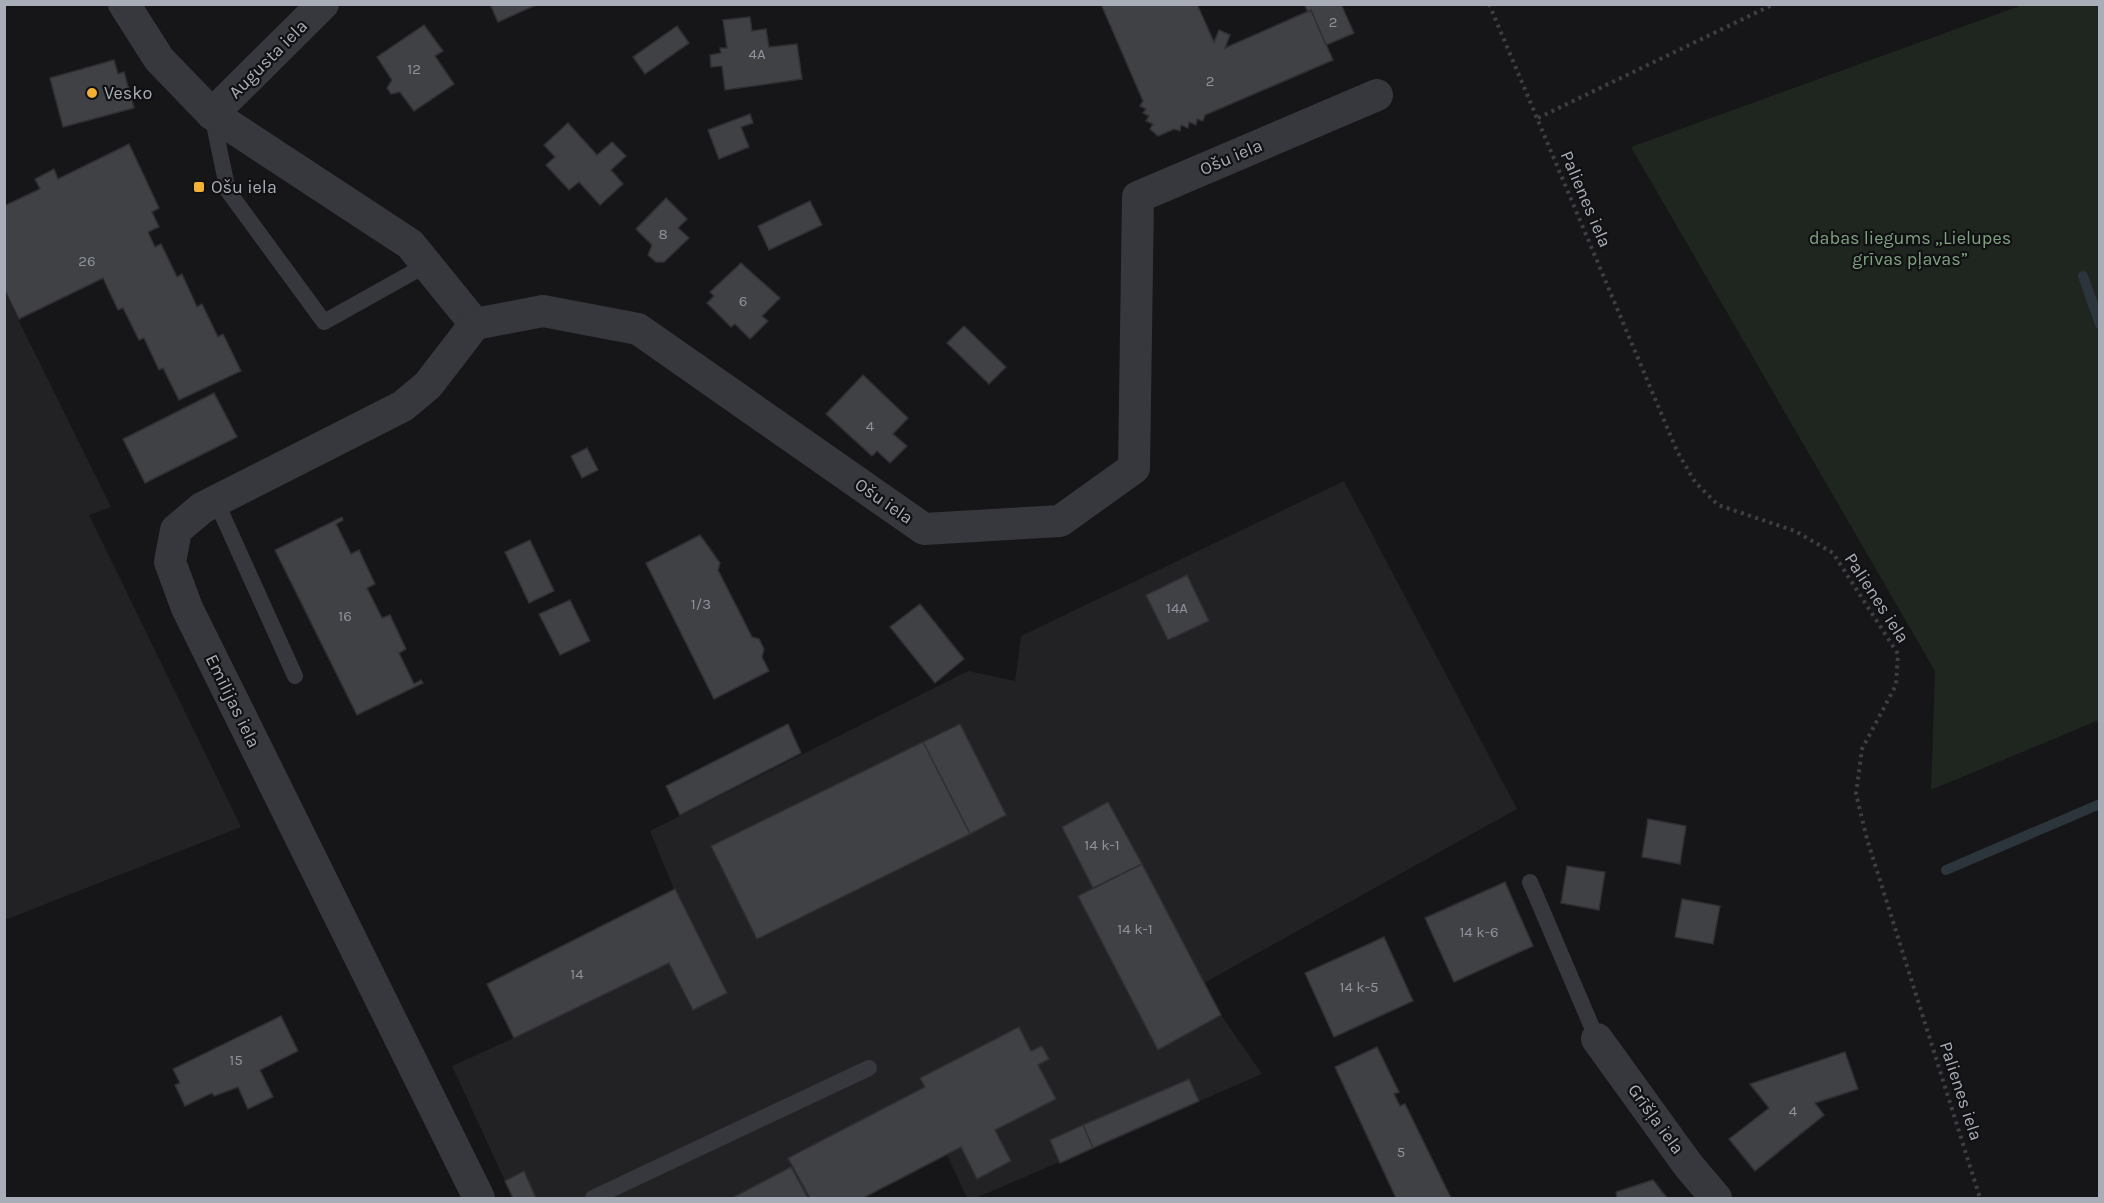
<svg xmlns="http://www.w3.org/2000/svg" width="2104" height="1203" font-family="Karla,sans-serif">
<rect width="100%" height="100%" fill="#161618"/>
<!-- built -->
<g fill="#222225">
<polygon points="5,293 111,507 89,515 241,827 5,920"/>
<polygon points="1344,481 1517,809 1204,983 1221,1015 1262,1074 976,1198 967,1198 947,1155 863,1198 513,1198 452,1066 514,1038 487,984 674,889 650,831 968,671 1015,681 1021,636"/>
</g>
<!-- green -->
<polygon fill="#1e261f" points="2025,4 2099,5 2099,720 1931,790 1935,671 1631,147"/>
<g fill="none" stroke-linecap="round" stroke-linejoin="round">
<!-- stream -->
<g stroke="#2c353c" stroke-width="10">
<polyline points="2083,276 2100,324"/>
<polyline points="1946,870 2100,804"/>
</g>
</g>
<!-- building -->
<g fill="#404145" stroke="#303034" stroke-width="1.5">
<polygon points="490,4 538,4 498,22"/>
<polygon points="1101,4 1197,4 1214,42 1219,30 1230,35 1225,48 1311,10 1333,60 1205,115 1203,121 1197,119 1196,125 1189,122 1188,128 1181,125 1180,131 1174,129 1158,136 1150,129 1153,124 1146,121 1149,116 1143,113 1146,109 1140,106 1143,101"/>
<polygon points="1304,4 1341,4 1354,33 1326,45 1311,10 1308,12"/>
<polygon points="750,17 752,31 766,29 769,47 797,44 802,79 725,90 722,66 711,67 710,55 721,53 720,48 727,48 723,20"/>
<polygon points="424,25 443,51 435,56 454,84 414,111 400,92 391,94 387,88 392,80 377,57"/>
<polygon points="677,26 689,43 645,74 633,57"/>
<polygon points="114,60 118,74 124,72 134,108 63,127 50,78"/>
<polygon points="750,114 753,123 741,127 749,147 719,159 708,130"/>
<polygon points="568,123 597,155 612,142 626,156 611,170 623,184 600,205 579,182 569,190 546,165 555,157 544,145"/>
<polygon points="129,144 159,208 152,212 159,227 148,232 155,247 161,244 177,277 182,274 197,307 202,304 218,337 223,334 241,371 179,400 163,368 159,370 144,338 139,340 123,308 118,310 103,278 19,319 4,288 4,206 40,189 35,179 54,169 58,179"/>
<polygon points="666,198 687,219 678,228 689,238 664,262 656,262 648,255 652,245 636,229"/>
<polygon points="810,201 822,225 769,250 758,226"/>
<polygon points="741,263 780,298 762,316 768,321 750,339 735,324 731,327 707,303 714,296 710,292"/>
<polygon points="964,326 1006,367 989,384 947,343"/>
<polygon points="863,375 908,418 893,434 907,446 890,463 877,451 872,456 826,414"/>
<polygon points="214,393 237,437 145,483 123,439"/>
<polygon points="587,448 598,470 582,478 571,456"/>
<polygon points="342,517 343,520 336,524 351,554 359,550 375,584 367,588 382,618 390,615 406,649 399,653 414,684 421,680 423,683 357,715 275,550"/>
<polygon points="700,535 720,563 718,570 752,637 759,639 764,649 762,657 769,671 714,699 646,563"/>
<polygon points="530,540 554,591 529,603 505,552"/>
<polygon points="1187,575 1209,621 1168,640 1146,595"/>
<polygon points="570,600 590,641 560,655 539,614"/>
<polygon points="920,604 964,659 935,683 890,627"/>
<polygon points="788,724 801,753 680,815 666,786"/>
<polygon points="960,724 1006,815 970,834 923,742"/>
<polygon points="923,742 970,834 757,939 711,846"/>
<polygon points="1108,802 1142,864 1093,888 1062,827"/>
<polygon points="1648,819 1686,826 1680,864 1642,857"/>
<polygon points="1142,864 1221,1015 1158,1050 1078,896"/>
<polygon points="1567,866 1605,872 1599,910 1561,903"/>
<polygon points="1505,882 1533,946 1454,982 1425,918"/>
<polygon points="675,889 727,993 693,1010 669,963 514,1038 487,984"/>
<polygon points="1682,899 1720,906 1713,944 1675,937"/>
<polygon points="1384,937 1413,1001 1334,1037 1305,973"/>
<polygon points="281,1016 298,1051 260,1070 273,1097 248,1109 238,1087 214,1096 212,1093 185,1106 175,1085 180,1083 173,1069"/>
<polygon points="1019,1027 1031,1051 1042,1046 1049,1059 1038,1065 1056,1099 995,1130 1011,1161 977,1179 961,1147 863,1198 810,1198 788,1158 925,1087 920,1078"/>
<polygon points="1377,1047 1399,1092 1394,1094 1400,1106 1405,1104 1451,1198 1396,1198 1335,1067"/>
<polygon points="1845,1052 1858,1089 1815,1103 1824,1115 1755,1171 1729,1139 1769,1108 1750,1084"/>
<polygon points="1189,1079 1199,1101 1093,1148 1083,1125"/>
<polygon points="1083,1125 1093,1148 1060,1163 1050,1140"/>
<polygon points="791,1167 808,1198 732,1198"/>
<polygon points="524,1171 536,1198 513,1198 505,1181"/>
<polygon points="1653,1180 1667,1198 1614,1198 1617,1197 1616,1192"/>
</g>
<g fill="none" stroke-linecap="round" stroke-linejoin="round">
<!-- path -->
<g stroke="#3d3f44" stroke-width="4" stroke-dasharray="3 4.5" stroke-linecap="butt">
<polyline points="1489,4 1677,451 1695,482 1718,505 1795,531 1833,553 1898,654 1896,685 1862,749 1856,794 1867,839 1980,1198"/>
<polyline points="1538,118 1774,4"/>
</g>
<!-- service -->
<g stroke="#37383d" stroke-width="16">
<polyline points="212,115 228,191 324,322 426,265"/>
<polyline points="216,501 295,676"/>
<polyline points="1530,882 1597,1039"/>
<polyline points="593,1198 869,1068"/>
</g>
<!-- minor -->
<g stroke="#37383d" stroke-width="32">
<polyline points="124,4 159,59 212,114 410,244 475,324"/>
<polyline points="212,114 323,4"/>
<polyline points="475,324 543,311 638,329 924,529 1060,521 1134,468 1138,197 1377,95"/>
<polyline points="475,324 428,385 403,406 202,508 176,530 170,562 187,608 479,1198"/>
<polyline points="1597,1039 1688,1165 1716,1198"/>
</g>
</g>
<!-- markers -->
<g fill="#f2b134" stroke="#111113" stroke-width="2">
<circle cx="92" cy="93" r="6"/>
<rect x="193" y="181" width="12" height="12" rx="3"/>
</g>
<g text-anchor="middle" dominant-baseline="central" stroke-width="4.5" stroke-linejoin="round" paint-order="stroke">
<!-- number labels -->
<g font-size="15" fill="#8e929b">
<text x="1333" y="22">2</text>
<text x="757" y="54">4A</text>
<text x="414" y="69">12</text>
<text x="1210" y="81">2</text>
<text x="663" y="234">8</text>
<text x="87" y="261">26</text>
<text x="743" y="301">6</text>
<text x="870" y="426">4</text>
<text x="701" y="604">1/3</text>
<text x="1177" y="608">14A</text>
<text x="345" y="616">16</text>
<text x="1102" y="845">14 k-1</text>
<text x="1135" y="929">14 k-1</text>
<text x="1479" y="932">14 k-6</text>
<text x="577" y="974">14</text>
<text x="1359" y="987">14 k-5</text>
<text x="236" y="1060">15</text>
<text x="1793" y="1111">4</text>
<text x="1401" y="1152">5</text>
</g>
<!-- street labels -->
<g font-size="18" fill="#a8adb8" stroke="#111113">
<text transform="translate(268 59) rotate(-45)">Augusta iela</text>
<text transform="translate(1231 157) rotate(-23)">Ošu iela</text>
<text transform="translate(1586 199) rotate(67)">Palienes iela</text>
<text transform="translate(884 501) rotate(35)">Ošu iela</text>
<text transform="translate(1877 598) rotate(57)">Palienes iela</text>
<text transform="translate(233 701) rotate(64)">Emīlijas iela</text>
<text transform="translate(1961 1091) rotate(72)">Palienes iela</text>
<text transform="translate(1656 1119) rotate(54)">Grīšļa iela</text>
</g>
<!-- poi labels -->
<g font-size="18" fill="#a8adb8" stroke="#111113" text-anchor="start">
<text x="104" y="93">Vesko</text>
<text x="211" y="187">Ošu iela</text>
</g>
<!-- park labels -->
<g font-size="18" fill="#7fa381" stroke="#111113">
<text x="1910" y="238">dabas liegums „Lielupes<tspan x="1910" dy="21">grīvas pļavas”</tspan></text>
</g>
</g>
<!-- border -->
<rect width="2104" height="1203" fill="none" stroke="#a8adb8" stroke-width="12"/>
</svg>
